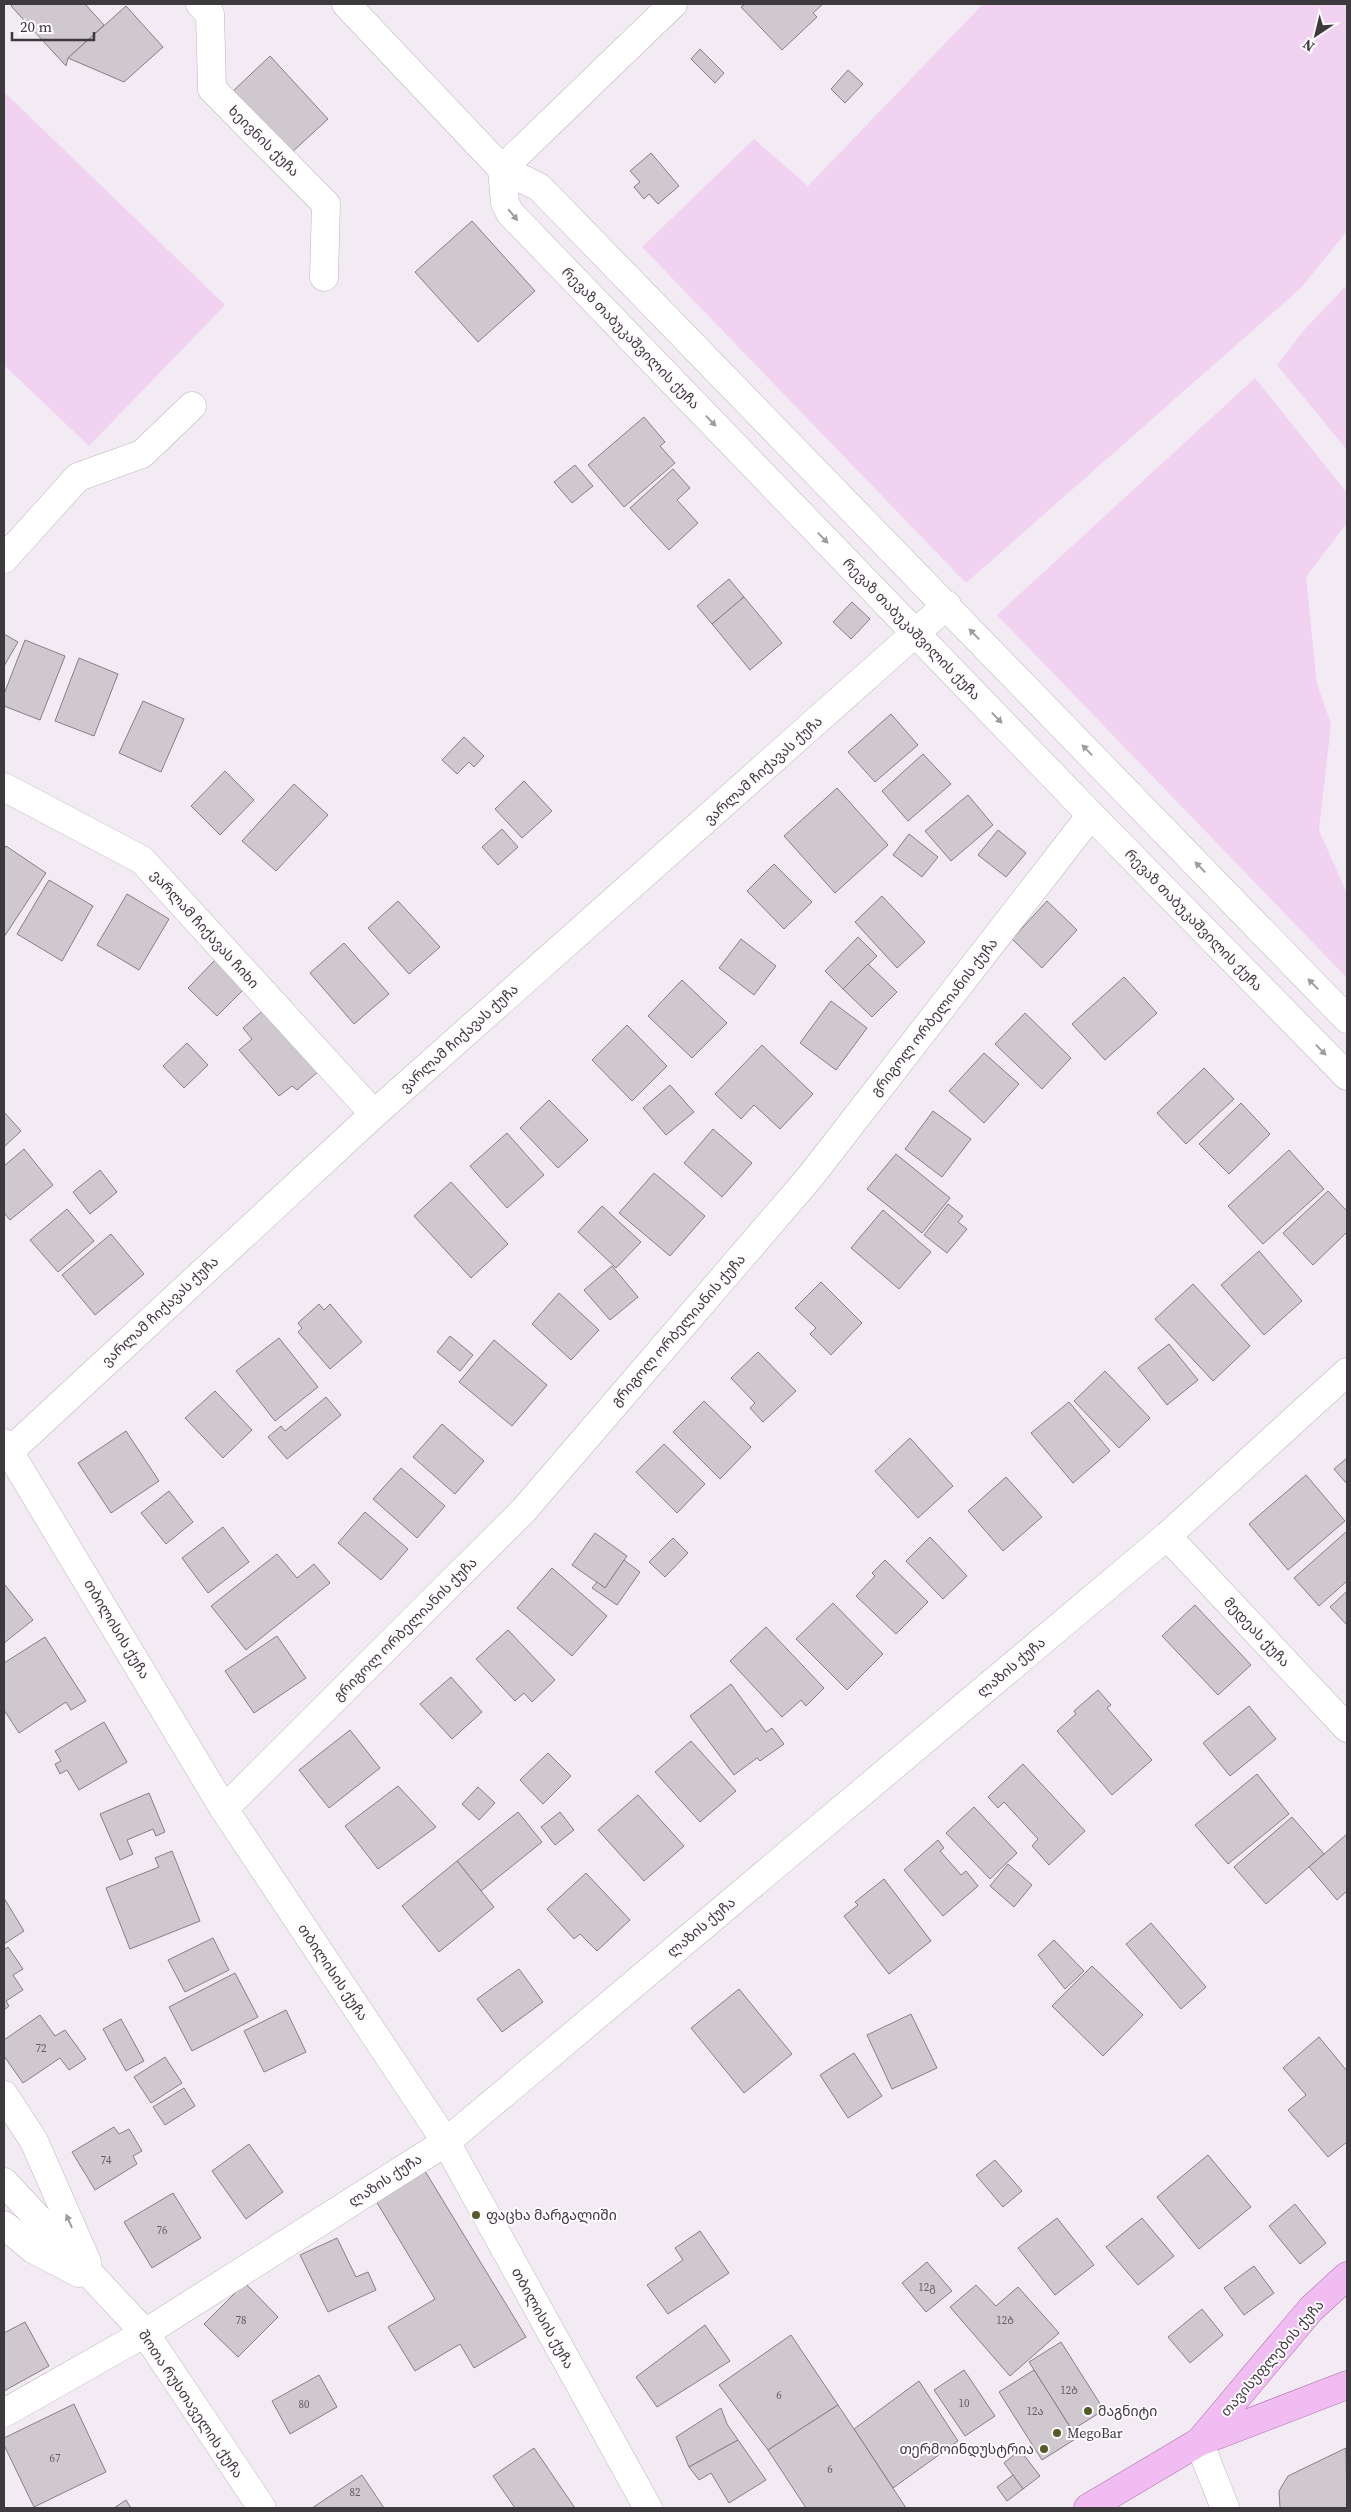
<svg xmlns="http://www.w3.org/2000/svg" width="1351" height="2512" font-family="'Source Serif 4','Noto Sans Georgian',serif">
<rect width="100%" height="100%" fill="#f3ebf3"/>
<!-- green -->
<g fill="#f1d2f0">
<polygon points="983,4 1347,4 1347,231 1301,288 966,583 642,247 754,139 808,186"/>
<polygon points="4,92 225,305 89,446 4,365"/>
<polygon points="1347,285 1347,450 1277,365 1304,330"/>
<polygon points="1255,378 1347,493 1347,523 1306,577 1317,684 1331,724 1319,830 1347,894 1347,978 997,615"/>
</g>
<!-- building -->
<g fill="#cfc8cf" stroke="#867f85">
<polygon points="14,4 85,4 104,25 68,58 66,66 11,6"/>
<polygon points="745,4 823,4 813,13 817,17 782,50 741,7"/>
<polygon points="126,6 163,47 124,82 68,58"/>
<polygon points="700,49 724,73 715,83 691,59"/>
<polygon points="270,56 328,119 289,155 232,92"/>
<polygon points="848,70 863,84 845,103 831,89"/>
<polygon points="651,153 679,186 658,204 649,194 644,199 634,187 640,182 630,171"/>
<polygon points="472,221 535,291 478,342 415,272"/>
<polygon points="644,417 665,442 660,446 675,463 624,507 588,465"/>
<polygon points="575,465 593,486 572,503 554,482"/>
<polygon points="673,469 690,488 677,500 698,523 669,550 630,508"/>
<polygon points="729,579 744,597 712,624 697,606"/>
<polygon points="744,597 782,643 750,670 712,624"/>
<polygon points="852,602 870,619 851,639 833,622"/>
<polygon points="4,634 18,642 4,666"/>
<polygon points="25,640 65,656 40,720 4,706 4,694"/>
<polygon points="79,658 118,674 94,736 55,721"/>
<polygon points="143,701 184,719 161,772 119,753"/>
<polygon points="891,714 918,745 875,782 848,752"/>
<polygon points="464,737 484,756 474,767 469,762 457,774 442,760"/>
<polygon points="923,754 951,784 908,821 882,791"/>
<polygon points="225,771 254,800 220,835 191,806"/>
<polygon points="524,781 552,811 522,838 495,809"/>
<polygon points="294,784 328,815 276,871 242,841"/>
<polygon points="837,788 888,845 835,893 784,836"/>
<polygon points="968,795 993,825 951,861 925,831"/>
<polygon points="502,829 518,847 498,865 482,847"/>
<polygon points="998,830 1026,853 1006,877 978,855"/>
<polygon points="909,834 938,857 922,877 893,855"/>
<polygon points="6,846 46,873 4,937 4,849"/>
<polygon points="774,864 812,902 784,929 747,891"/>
<polygon points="49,880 93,906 62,961 17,934"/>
<polygon points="127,894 169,919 139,970 97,945"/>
<polygon points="882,896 925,942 897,968 855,922"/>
<polygon points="398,901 440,947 409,974 368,928"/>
<polygon points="1047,901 1077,930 1042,968 1012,939"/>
<polygon points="858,937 877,956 843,989 825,971"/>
<polygon points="741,939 776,966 754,995 719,968"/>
<polygon points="344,943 389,994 354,1024 310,973"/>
<polygon points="216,959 246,987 217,1016 188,988"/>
<polygon points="868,964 897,992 872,1017 843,989"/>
<polygon points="1124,977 1157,1013 1105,1060 1072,1024"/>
<polygon points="682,980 727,1023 692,1058 648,1016"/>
<polygon points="831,1001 867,1028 836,1070 800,1043"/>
<polygon points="267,1007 320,1070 297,1090 292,1086 279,1096 239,1050 252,1039 243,1028"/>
<polygon points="1025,1013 1071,1058 1042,1089 995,1044"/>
<polygon points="627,1025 667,1066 632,1101 592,1060"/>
<polygon points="187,1043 208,1065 184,1088 163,1066"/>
<polygon points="762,1045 813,1094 780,1129 754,1105 741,1119 715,1094"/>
<polygon points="984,1053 1019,1084 984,1123 949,1091"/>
<polygon points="1204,1068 1234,1099 1186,1144 1157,1113"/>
<polygon points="670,1085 694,1112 666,1135 643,1108"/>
<polygon points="549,1100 588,1140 558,1168 520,1128"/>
<polygon points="1241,1103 1270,1134 1229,1174 1199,1144"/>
<polygon points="933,1111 971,1139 942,1177 905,1149"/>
<polygon points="4,1112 21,1131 4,1147"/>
<polygon points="713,1129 752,1163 722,1197 684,1163"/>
<polygon points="507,1133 544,1175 507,1208 470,1166"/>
<polygon points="24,1149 53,1185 10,1220 4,1213 4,1166"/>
<polygon points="1289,1150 1324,1189 1263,1244 1228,1206"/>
<polygon points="896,1154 950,1198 922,1233 867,1189"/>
<polygon points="100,1170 117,1192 90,1214 73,1192"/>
<polygon points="654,1173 705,1216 670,1256 619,1213"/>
<polygon points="451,1182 508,1244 471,1278 414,1216"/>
<polygon points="1328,1191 1347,1211 1347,1232 1313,1265 1283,1233"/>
<polygon points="948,1204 963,1216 958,1222 967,1229 947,1253 924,1235"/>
<polygon points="602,1206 641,1242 616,1268 578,1232"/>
<polygon points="67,1209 94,1241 58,1272 30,1240"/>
<polygon points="883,1210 931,1252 899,1289 851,1248"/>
<polygon points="111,1234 144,1274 95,1315 62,1275"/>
<polygon points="1259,1251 1302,1301 1264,1335 1221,1285"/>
<polygon points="612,1266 638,1297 610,1320 584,1290"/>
<polygon points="821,1282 862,1323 831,1355 810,1334 816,1328 795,1308"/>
<polygon points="1193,1284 1250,1346 1213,1381 1155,1319"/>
<polygon points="559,1293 599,1330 571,1360 532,1324"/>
<polygon points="319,1304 324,1310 330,1304 362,1342 330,1369 298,1332 302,1328 298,1323"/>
<polygon points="450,1336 473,1355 460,1371 437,1352"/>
<polygon points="279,1338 318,1387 275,1421 236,1371"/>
<polygon points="494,1340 547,1385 512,1426 459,1382"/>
<polygon points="1169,1344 1198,1380 1167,1405 1138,1368"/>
<polygon points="758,1352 796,1391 763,1422 750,1408 755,1403 731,1378"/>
<polygon points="1105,1371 1150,1418 1119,1448 1074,1401"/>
<polygon points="215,1391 252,1430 223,1458 185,1418"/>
<polygon points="326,1397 341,1415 287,1459 268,1437 281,1426 285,1431"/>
<polygon points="704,1401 751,1447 720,1479 673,1432"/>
<polygon points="1069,1402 1110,1451 1073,1483 1031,1433"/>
<polygon points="442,1424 484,1461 455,1494 413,1457"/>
<polygon points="126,1431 159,1481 111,1513 78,1463"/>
<polygon points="910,1438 953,1486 918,1518 875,1471"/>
<polygon points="664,1444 705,1484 677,1513 636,1472"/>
<polygon points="1347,1458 1347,1484 1334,1469"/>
<polygon points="401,1468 445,1506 417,1538 373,1499"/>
<polygon points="1306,1475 1345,1521 1288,1570 1249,1524"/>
<polygon points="1006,1477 1042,1517 1003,1551 968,1511"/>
<polygon points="169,1491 193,1522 166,1544 141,1513"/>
<polygon points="365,1512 408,1549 381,1580 338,1543"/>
<polygon points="223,1527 249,1562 208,1593 182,1558"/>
<polygon points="1347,1531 1347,1581 1319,1606 1294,1578"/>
<polygon points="595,1533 627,1556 605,1588 572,1565"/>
<polygon points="930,1537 967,1576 943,1599 906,1561"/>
<polygon points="673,1538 688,1553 665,1577 649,1562"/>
<polygon points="277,1554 297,1578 314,1564 330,1583 246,1650 211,1606"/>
<polygon points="624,1560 640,1572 617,1605 592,1588 597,1582 605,1588"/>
<polygon points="885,1560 928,1602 896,1634 856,1596 875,1576 872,1573"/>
<polygon points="552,1568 607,1616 572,1656 517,1608"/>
<polygon points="5,1585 33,1620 4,1643 4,1586"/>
<polygon points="1347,1591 1347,1625 1330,1607"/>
<polygon points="833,1603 883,1654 847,1690 796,1639"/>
<polygon points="1195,1605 1251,1665 1218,1695 1162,1636"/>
<polygon points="766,1627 824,1688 806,1706 801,1700 782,1717 730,1661"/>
<polygon points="508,1630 555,1680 532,1702 524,1693 515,1701 476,1659"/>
<polygon points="277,1636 306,1678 254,1713 225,1671"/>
<polygon points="45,1637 86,1701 71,1710 66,1702 19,1733 4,1710 4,1663"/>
<polygon points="451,1677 482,1712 452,1739 420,1704"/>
<polygon points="731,1684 766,1732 772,1728 784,1744 760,1761 757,1758 734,1775 690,1716"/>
<polygon points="1098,1690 1111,1705 1107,1708 1152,1760 1112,1795 1057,1731 1076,1714 1074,1711"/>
<polygon points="1249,1706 1276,1739 1230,1776 1203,1743"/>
<polygon points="104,1722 127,1762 79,1790 67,1770 60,1774 55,1764 61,1761 55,1751"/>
<polygon points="350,1730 380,1768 329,1808 299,1770"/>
<polygon points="691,1741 736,1791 700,1822 655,1772"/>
<polygon points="548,1753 571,1776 543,1804 520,1780"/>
<polygon points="1023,1764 1085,1831 1049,1865 1032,1846 1038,1839 1004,1802 998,1808 988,1797"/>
<polygon points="1257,1774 1289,1814 1228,1864 1195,1825"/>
<polygon points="398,1786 436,1827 378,1869 345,1826"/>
<polygon points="478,1787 495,1803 479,1820 462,1804"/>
<polygon points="149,1793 165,1832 156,1836 153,1829 127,1840 133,1854 120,1860 100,1814"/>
<polygon points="638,1795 684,1846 644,1881 598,1830"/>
<polygon points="974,1807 1017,1853 990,1879 946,1833"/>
<polygon points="518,1812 542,1842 481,1891 457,1861"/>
<polygon points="560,1812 574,1830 555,1845 541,1827"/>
<polygon points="1292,1817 1324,1854 1266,1904 1234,1867"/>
<polygon points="1347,1834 1347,1891 1337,1900 1309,1867"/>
<polygon points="938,1840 944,1848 940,1851 961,1875 966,1871 978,1886 943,1916 904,1870"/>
<polygon points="172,1851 200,1921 130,1949 106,1888 159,1867 155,1858"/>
<polygon points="457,1861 494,1907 439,1952 402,1906"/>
<polygon points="1008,1864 1032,1885 1014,1907 990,1886"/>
<polygon points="586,1873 630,1920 597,1951 580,1934 574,1939 547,1909"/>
<polygon points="884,1879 931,1941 889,1974 844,1916 858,1905 855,1902"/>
<polygon points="4,1898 24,1931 4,1944"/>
<polygon points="1151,1923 1206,1987 1181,2009 1126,1944"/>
<polygon points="213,1938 229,1970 185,1992 168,1960"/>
<polygon points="1054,1940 1084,1971 1065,1989 1038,1955"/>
<polygon points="8,1947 23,1969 13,1975 23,1990 6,2001 9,2006 4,2010 4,1950"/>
<polygon points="1092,1966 1143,2015 1103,2056 1052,2006"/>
<polygon points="519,1969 543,2002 502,2032 477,1999"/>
<polygon points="235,1973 258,2017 192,2051 169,2007"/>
<polygon points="739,1989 792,2054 744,2093 691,2028"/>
<polygon points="286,2010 306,2052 264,2072 244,2031"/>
<polygon points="911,2014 937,2068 892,2089 867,2035"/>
<polygon points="40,2015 55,2036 65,2030 86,2059 69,2070 60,2058 23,2083 4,2056 4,2040"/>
<polygon points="121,2019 144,2061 126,2071 103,2029"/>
<polygon points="1319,2037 1347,2071 1347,2142 1328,2157 1288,2110 1306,2095 1283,2068"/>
<polygon points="854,2053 882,2096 848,2118 820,2075"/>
<polygon points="165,2057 182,2083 151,2103 134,2077"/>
<polygon points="184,2088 195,2106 165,2125 153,2107"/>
<polygon points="114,2127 119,2134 129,2129 142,2151 133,2156 137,2164 95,2190 72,2152"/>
<polygon points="249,2144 283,2192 246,2219 212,2171"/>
<polygon points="1208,2155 1251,2207 1199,2249 1157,2197"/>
<polygon points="995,2160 1022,2191 1003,2207 976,2175"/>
<polygon points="425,2171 526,2337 474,2368 460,2344 415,2371 388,2327 435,2299 376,2201"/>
<polygon points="173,2193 201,2238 152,2268 124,2222"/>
<polygon points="1295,2204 1326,2243 1300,2264 1269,2226"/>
<polygon points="1057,2218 1094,2265 1055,2295 1018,2248"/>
<polygon points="1142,2218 1174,2256 1138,2285 1106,2247"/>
<polygon points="700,2231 729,2273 668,2314 647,2285 683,2260 675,2248"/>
<polygon points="337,2238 356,2277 368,2272 376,2290 328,2312 300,2255"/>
<polygon points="927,2262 952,2291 926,2312 902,2283"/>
<polygon points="1254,2266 1274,2293 1244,2315 1224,2288"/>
<polygon points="245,2283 278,2317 238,2357 204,2324"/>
<polygon points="976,2285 996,2306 1018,2287 1059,2333 1010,2376 950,2307"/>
<polygon points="1202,2309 1223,2335 1190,2363 1168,2337"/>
<polygon points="25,2322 49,2366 4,2391 4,2333"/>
<polygon points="705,2325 730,2361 657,2407 636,2377"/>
<polygon points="791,2335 838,2405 768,2450 719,2385"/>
<polygon points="1061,2342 1104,2410 1072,2430 1029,2362"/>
<polygon points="964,2370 995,2416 965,2436 934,2390"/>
<polygon points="1034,2370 1077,2438 1042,2460 999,2392"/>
<polygon points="319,2375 337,2407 290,2434 272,2401"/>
<polygon points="919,2381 958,2441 893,2488 854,2429"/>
<polygon points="74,2404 106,2472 34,2507 4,2445 4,2438"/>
<polygon points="838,2405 854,2429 906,2508 806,2508 768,2450"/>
<polygon points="721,2408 727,2424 738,2440 689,2467 676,2437"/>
<polygon points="738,2440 766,2480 729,2503 711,2473 699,2480 689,2467"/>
<polygon points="534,2448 575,2508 515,2508 493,2476"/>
<polygon points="1346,2448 1347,2508 1280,2508 1279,2491 1288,2476"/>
<polygon points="1020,2450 1040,2476 1023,2489 1004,2463"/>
<polygon points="362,2475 384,2508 312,2508"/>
<polygon points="1013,2475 1023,2489 1007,2501 997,2487"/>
<polygon points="126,2500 131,2508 114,2508"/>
</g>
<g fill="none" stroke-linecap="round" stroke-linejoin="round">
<defs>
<g id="minor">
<polyline points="200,4 210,14 212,89 326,204 324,277"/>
<polyline points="346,4 502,169 539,187 1347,1019"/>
<polyline points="502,169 505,203 510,213 1091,815 1347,1076"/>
<polyline points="502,169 673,4"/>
<polyline points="4,559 78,477 142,454 192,406"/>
<polyline points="4,787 142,860 374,1114"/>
<polyline points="4,1443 224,1809 446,2142 648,2508"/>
<polyline points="10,1451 374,1114 947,605"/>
<polyline points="1167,1536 1347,1728"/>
<polyline points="224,1809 524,1510 810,1177 1091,815"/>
<polyline points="4,2095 34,2141 87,2262"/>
<polyline points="4,2182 145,2333 262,2508"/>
<polyline points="4,2225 33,2249 79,2273"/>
<polyline points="4,2413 145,2333 446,2142 1167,1536 1347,1372"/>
<polyline points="1199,2442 1225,2508"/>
</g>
<g id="major">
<polyline points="1200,2441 1311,2309 1347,2276"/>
<polyline points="1088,2508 1199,2442 1347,2385"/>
</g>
</defs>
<!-- minor casing -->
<use href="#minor" stroke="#bdb6bc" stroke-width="29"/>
<!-- major casing -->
<use href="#major" stroke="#ac72ac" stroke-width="29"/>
<!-- minor -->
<use href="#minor" stroke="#fff" stroke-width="28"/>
<!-- major -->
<use href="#major" stroke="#f1bcf1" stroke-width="28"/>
</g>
<!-- one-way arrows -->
<defs><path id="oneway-solid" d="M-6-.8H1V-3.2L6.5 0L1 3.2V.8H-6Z" transform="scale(1.25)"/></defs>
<g fill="#9e9c9e">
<use href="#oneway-solid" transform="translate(513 215) rotate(50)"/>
<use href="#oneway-solid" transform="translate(711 421) rotate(46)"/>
<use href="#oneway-solid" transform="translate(823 538) rotate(46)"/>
<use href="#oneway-solid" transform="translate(974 634) rotate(-134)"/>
<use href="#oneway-solid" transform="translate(997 718) rotate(46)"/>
<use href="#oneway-solid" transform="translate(1087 750) rotate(-134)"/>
<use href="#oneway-solid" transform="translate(1200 867) rotate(-134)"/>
<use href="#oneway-solid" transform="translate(1313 984) rotate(-134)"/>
<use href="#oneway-solid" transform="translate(1321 1050) rotate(46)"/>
<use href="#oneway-solid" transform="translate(69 2221) rotate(-114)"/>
</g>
<!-- markers -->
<g fill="#535b29" stroke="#fefafe" stroke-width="2">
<circle cx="476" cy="2215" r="5"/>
<circle cx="1088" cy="2411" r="5"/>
<circle cx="1057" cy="2433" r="5"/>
<circle cx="1044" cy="2449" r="5"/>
</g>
<g text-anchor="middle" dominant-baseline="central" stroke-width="4" stroke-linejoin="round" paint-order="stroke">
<!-- number labels -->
<g font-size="11" fill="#625e62">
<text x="41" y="2048">72</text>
<text x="106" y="2160">74</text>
<text x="162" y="2230">76</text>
<text x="927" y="2287">12გ</text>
<text x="241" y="2320">78</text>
<text x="1005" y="2320">12ბ</text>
<text x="1069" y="2390">12ბ</text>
<text x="779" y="2395">6</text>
<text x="964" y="2403">10</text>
<text x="304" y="2404">80</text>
<text x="1035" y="2411">12ა</text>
<text x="55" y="2458">67</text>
<text x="830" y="2469">6</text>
<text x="355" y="2492">82</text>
</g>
<!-- street labels -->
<g font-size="14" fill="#3d3a3d" stroke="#fefafe">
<text transform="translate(264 141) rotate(45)">ხეივნის ქუჩა</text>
<text transform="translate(631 338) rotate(46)">რევაზ თაბუკაშვილის ქუჩა</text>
<text transform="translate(912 629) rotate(46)">რევაზ თაბუკაშვილის ქუჩა</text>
<text transform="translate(763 770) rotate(-42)">ვარლამ ჩიქავას ქუჩა</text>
<text transform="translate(1194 920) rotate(46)">რევაზ თაბუკაშვილის ქუჩა</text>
<text transform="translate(205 929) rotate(48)">ვარლამ ჩიქავას ჩიხი</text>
<text transform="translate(934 1017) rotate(-52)">გრიგოლ ორბელიანის ქუჩა</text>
<text transform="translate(459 1038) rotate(-42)">ვარლამ ჩიქავას ქუჩა</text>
<text transform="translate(160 1311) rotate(-43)">ვარლამ ჩიქავას ქუჩა</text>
<text transform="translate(678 1330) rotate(-49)">გრიგოლ ორბელიანის ქუჩა</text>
<text transform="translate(117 1629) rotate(59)">თბილისის ქუჩა</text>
<text transform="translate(405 1629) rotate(-45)">გრიგოლ ორბელიანის ქუჩა</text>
<text transform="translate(1257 1632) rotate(47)">მედეას ქუჩა</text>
<text transform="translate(1011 1667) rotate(-40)">ლაზის ქუჩა</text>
<text transform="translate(701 1927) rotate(-40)">ლაზის ქუჩა</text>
<text transform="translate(333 1972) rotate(56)">თბილისის ქუჩა</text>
<text transform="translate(385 2180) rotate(-33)">ლაზის ქუჩა</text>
<text transform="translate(543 2318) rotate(61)">თბილისის ქუჩა</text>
<text transform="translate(1272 2358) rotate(-49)">თავისუფლების ქუჩა</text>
<text transform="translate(191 2404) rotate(56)">შოთა რუსთაველის ქუჩა</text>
</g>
<!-- poi labels -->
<g font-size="14" fill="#3d3a3d" stroke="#fefafe" text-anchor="start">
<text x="486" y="2215">ფაცხა მარგალიში</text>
<text x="1098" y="2411">მაგნიტი</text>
<text x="1067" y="2433">MegoBar</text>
<text x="1034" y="2449" text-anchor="end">თერმოინდუსტრია</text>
</g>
</g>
<!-- border -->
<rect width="1351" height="2512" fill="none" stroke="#3d3a3d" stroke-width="10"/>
<!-- north arrow -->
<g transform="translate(1316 35) rotate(215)" stroke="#fefafe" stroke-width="4" paint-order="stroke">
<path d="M0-4L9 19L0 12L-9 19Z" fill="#3d3a3d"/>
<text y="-8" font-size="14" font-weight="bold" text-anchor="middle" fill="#3d3a3d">N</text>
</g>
<!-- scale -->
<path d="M12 32v8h82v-8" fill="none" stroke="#3d3a3d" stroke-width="2.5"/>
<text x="20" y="32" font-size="15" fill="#3d3a3d" stroke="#fefafe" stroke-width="4" paint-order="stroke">20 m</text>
</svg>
